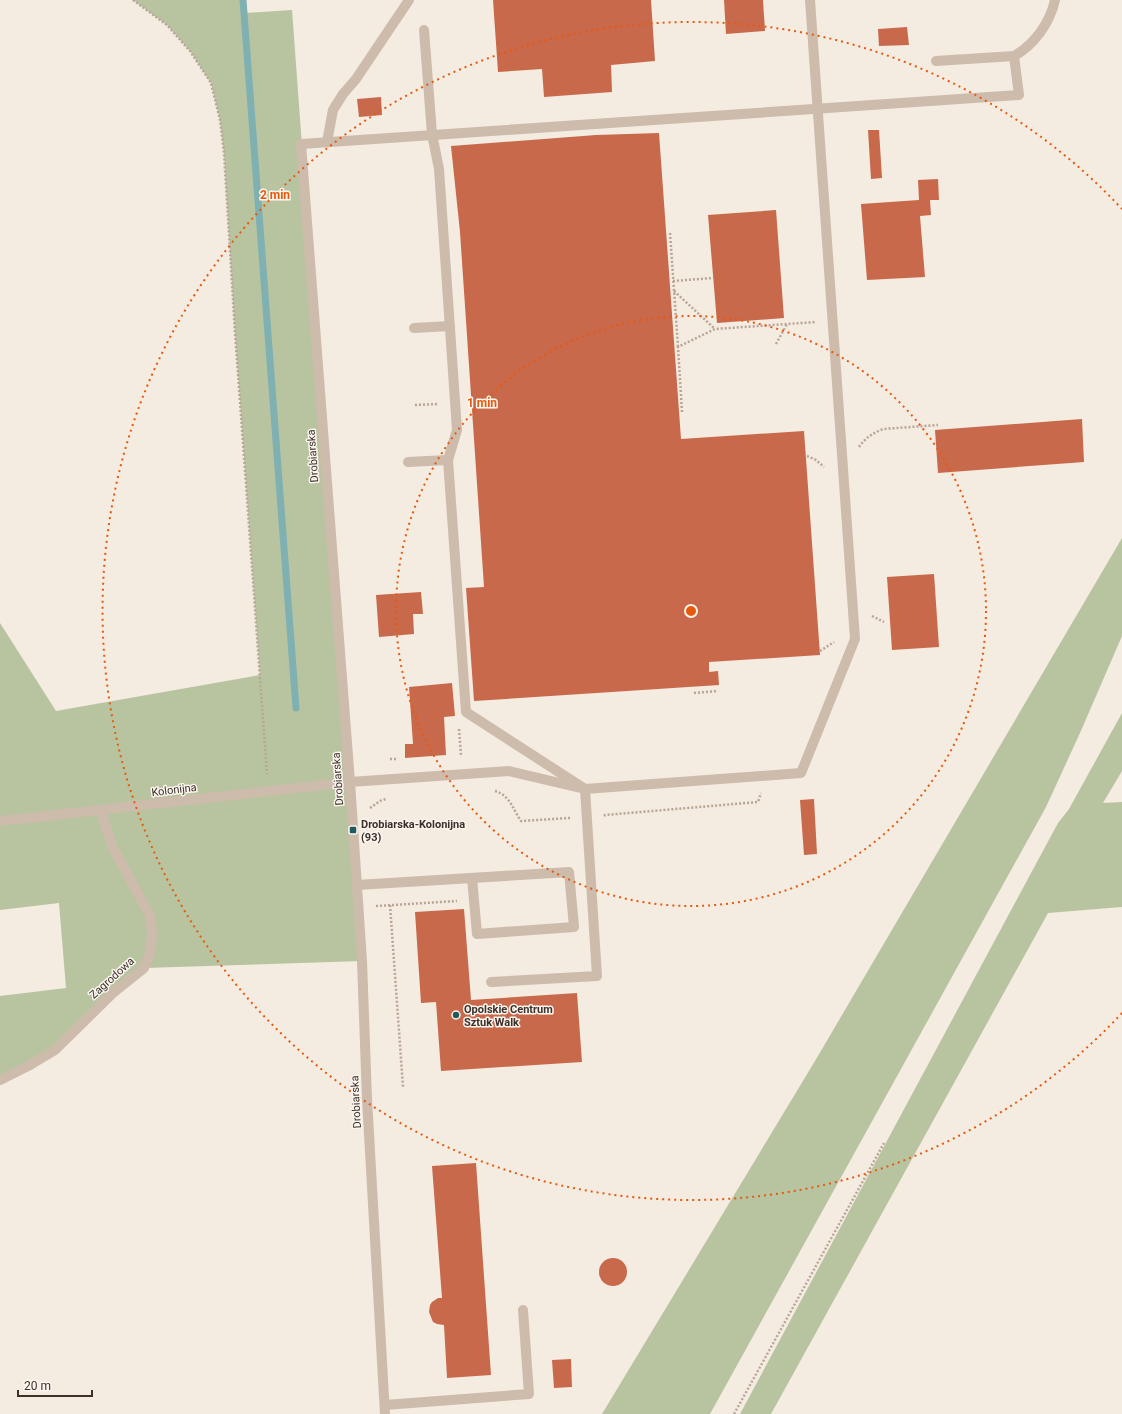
<svg xmlns="http://www.w3.org/2000/svg" width="1122" height="1414" font-family="Roboto,sans-serif">
<rect width="100%" height="100%" fill="#f4ebe1"/>
<!-- green -->
<g fill="#b8c4a0">
<polygon points="133,0 243,0 244,13 292,10 362,961 144,968 55,1050 0,1080 0,996 66,988 59,903 0,910 0,623 56,711 260,675 235,333 224,153 220,120 211,83 190,51 167,25"/>
<polygon points="1122,538 1122,636 1080,733 1046,807 710,1414 602,1414 815,1061"/>
<polygon points="1122,713 1122,771 1103,803 1122,802 1122,907 1048,913 771,1414 740,1414 1058,823 1069,809"/>
</g>
<g fill="none" stroke-linecap="round" stroke-linejoin="round">
<!-- stream -->
<polyline stroke="#7fb0b2" stroke-width="7" points="243,0 296,708"/>
</g>
<!-- building -->
<g fill="#c8694b">
<polygon points="493,0 651,0 655,61 611,65 612,92 544,97 542,69 498,72"/>
<polygon points="724,0 763,0 765,31 726,34"/>
<polygon points="907,27 909,45 879,46 878,29"/>
<polygon points="381,97 382,115 359,117 357,99"/>
<polygon points="868,130 879,130 882,178 871,179"/>
<polygon points="659,133 681,439 804,431 820,655 709,662 709,672 718,671 719,685 474,701 466,588 484,587 460,232 451,146 596,135"/>
<polygon points="938,179 939,200 930,200 931,215 920,216 925,277 867,280 861,204 919,200 918,180"/>
<polygon points="776,210 784,318 717,323 708,215"/>
<polygon points="1082,419 1084,462 938,473 935,430"/>
<polygon points="934,574 939,647 892,650 887,577"/>
<polygon points="421,592 423,614 413,614 414,634 379,637 376,595"/>
<polygon points="452,683 455,716 444,717 446,755 405,758 405,744 413,744 409,687"/>
<polygon points="814,799 817,854 804,855 800,800"/>
<polygon points="464,909 471,1000 577,993 582,1062 441,1071 436,1002 421,1003 415,912"/>
<polygon points="476,1163 491,1375 447,1378 444,1325 437,1324 433,1322 429,1312 430,1305 432,1302 438,1298 442,1298 432,1166"/>
<circle cx="613" cy="1272" r="14"/>
<polygon points="571,1359 572,1387 554,1388 552,1360"/>
</g>
<g fill="none" stroke-linecap="round" stroke-linejoin="round">
<!-- path -->
<g stroke="#b9a596" stroke-width="2.5" stroke-dasharray="2 2" stroke-linecap="butt">
<polyline points="133,0 167,25 190,51 211,83 220,120 224,153 235,333 267,774"/>
<polyline points="670,233 678,347"/>
<polyline points="673,281 713,278"/>
<polyline points="674,291 715,329"/>
<polyline points="776,344 787,324"/>
<polyline points="415,405 438,404"/>
<polyline points="682,412 678,347 715,329 816,322"/>
<path d="M859,447C865,438 873,433 883,429L938,425"/>
<polyline points="807,456 816,460 824,467"/>
<polyline points="872,616 884,622"/>
<polyline points="820,651 834,642"/>
<polyline points="694,693 718,691"/>
<polyline points="459,729 461,755"/>
<polyline points="390,759 398,759"/>
<path d="M495,791C510,795 513,810 521,821L570,818"/>
<polyline points="370,808 380,801 386,799"/>
<polyline points="604,816 605,815 758,802 761,793"/>
<polyline points="390,905 403,1087"/>
<polyline points="376,906 457,901"/>
<polyline points="734,1414 884,1143"/>
</g>
<!-- minor -->
<g stroke="#cdbbac" stroke-width="10">
<polyline points="424,30 432,134 439,169 457,430 448,460 466,712 585,789 597,976 491,982"/>
<path d="M936,61L1014,56C1034,45 1050,23 1055,0"/>
<polyline points="327,142 333,110 343,94 356,79 409,0"/>
<polyline points="414,328 450,326"/>
<polyline points="408,462 448,460"/>
<polyline points="0,821 350,782 509,771 585,789 801,773 855,639 810,0"/>
<polyline points="357,885 569,872 574,927 477,934 472,878"/>
<polyline points="0,1080 30,1065 55,1050 114,992 144,968 150,953 152,934 150,915 142,901 113,848 100,810"/>
<polyline points="385,1405 529,1394 523,1310"/>
<polyline points="385,1414 367,1099 362,961 350,782 301,144 1019,95 1014,56"/>
</g>
</g>
<!-- distance rings -->
<g fill="none" stroke="#e8590c" stroke-width="2" stroke-dasharray="2 4">
<circle cx="691" cy="611" r="295"/>
<path d="M1122 1013A589 589 0 1 1 1122 209"/>
</g>
<!-- markers -->
<g fill="#1f5a5e" stroke="#fbf5ee" stroke-width="1.5">
<rect x="349" y="826" width="8" height="8" rx="2"/>
<circle cx="456" cy="1015" r="4"/>
</g>
<g text-anchor="middle" dominant-baseline="central" stroke-width="3" stroke-linejoin="round" paint-order="stroke">
<!-- street labels -->
<g font-size="11" fill="#3b302b" stroke="#fbf5ee">
<text transform="translate(313 456) rotate(-94)">Drobiarska</text>
<text transform="translate(338 779) rotate(-94)">Drobiarska</text>
<text transform="translate(174 790) rotate(-7)">Kolonijna</text>
<text transform="translate(112 978) rotate(-42)">Zagrodowa</text>
<text transform="translate(356 1102) rotate(-93)">Drobiarska</text>
</g>
<!-- poi labels -->
<g font-size="11" font-weight="bold" fill="#3b302b" stroke="#fbf5ee" text-anchor="start">
<text x="361" y="824">Drobiarska-Kolonijna<tspan x="361" dy="13">(93)</tspan></text>
<text x="464" y="1009">Opolskie Centrum<tspan x="464" dy="13">Sztuk Walk</tspan></text>
</g>
</g>
<circle cx="691" cy="611" r="6" fill="#e8590c" stroke="#fbf5ee" stroke-width="2"/>
<g font-size="12" text-anchor="middle" font-weight="bold" fill="#e8590c" stroke="#fbf5ee" stroke-width="3" stroke-linejoin="round" paint-order="stroke">
<text x="275" y="199">2 min</text>
<text x="482" y="407">1 min</text>
</g>
<!-- scale -->
<path d="M18 1390v6h74v-6" fill="none" stroke="#3b302b" stroke-width="2"/>
<text x="24" y="1390" font-size="12" fill="#3b302b" stroke="#fbf5ee" stroke-width="3" paint-order="stroke">20 m</text>
</svg>
